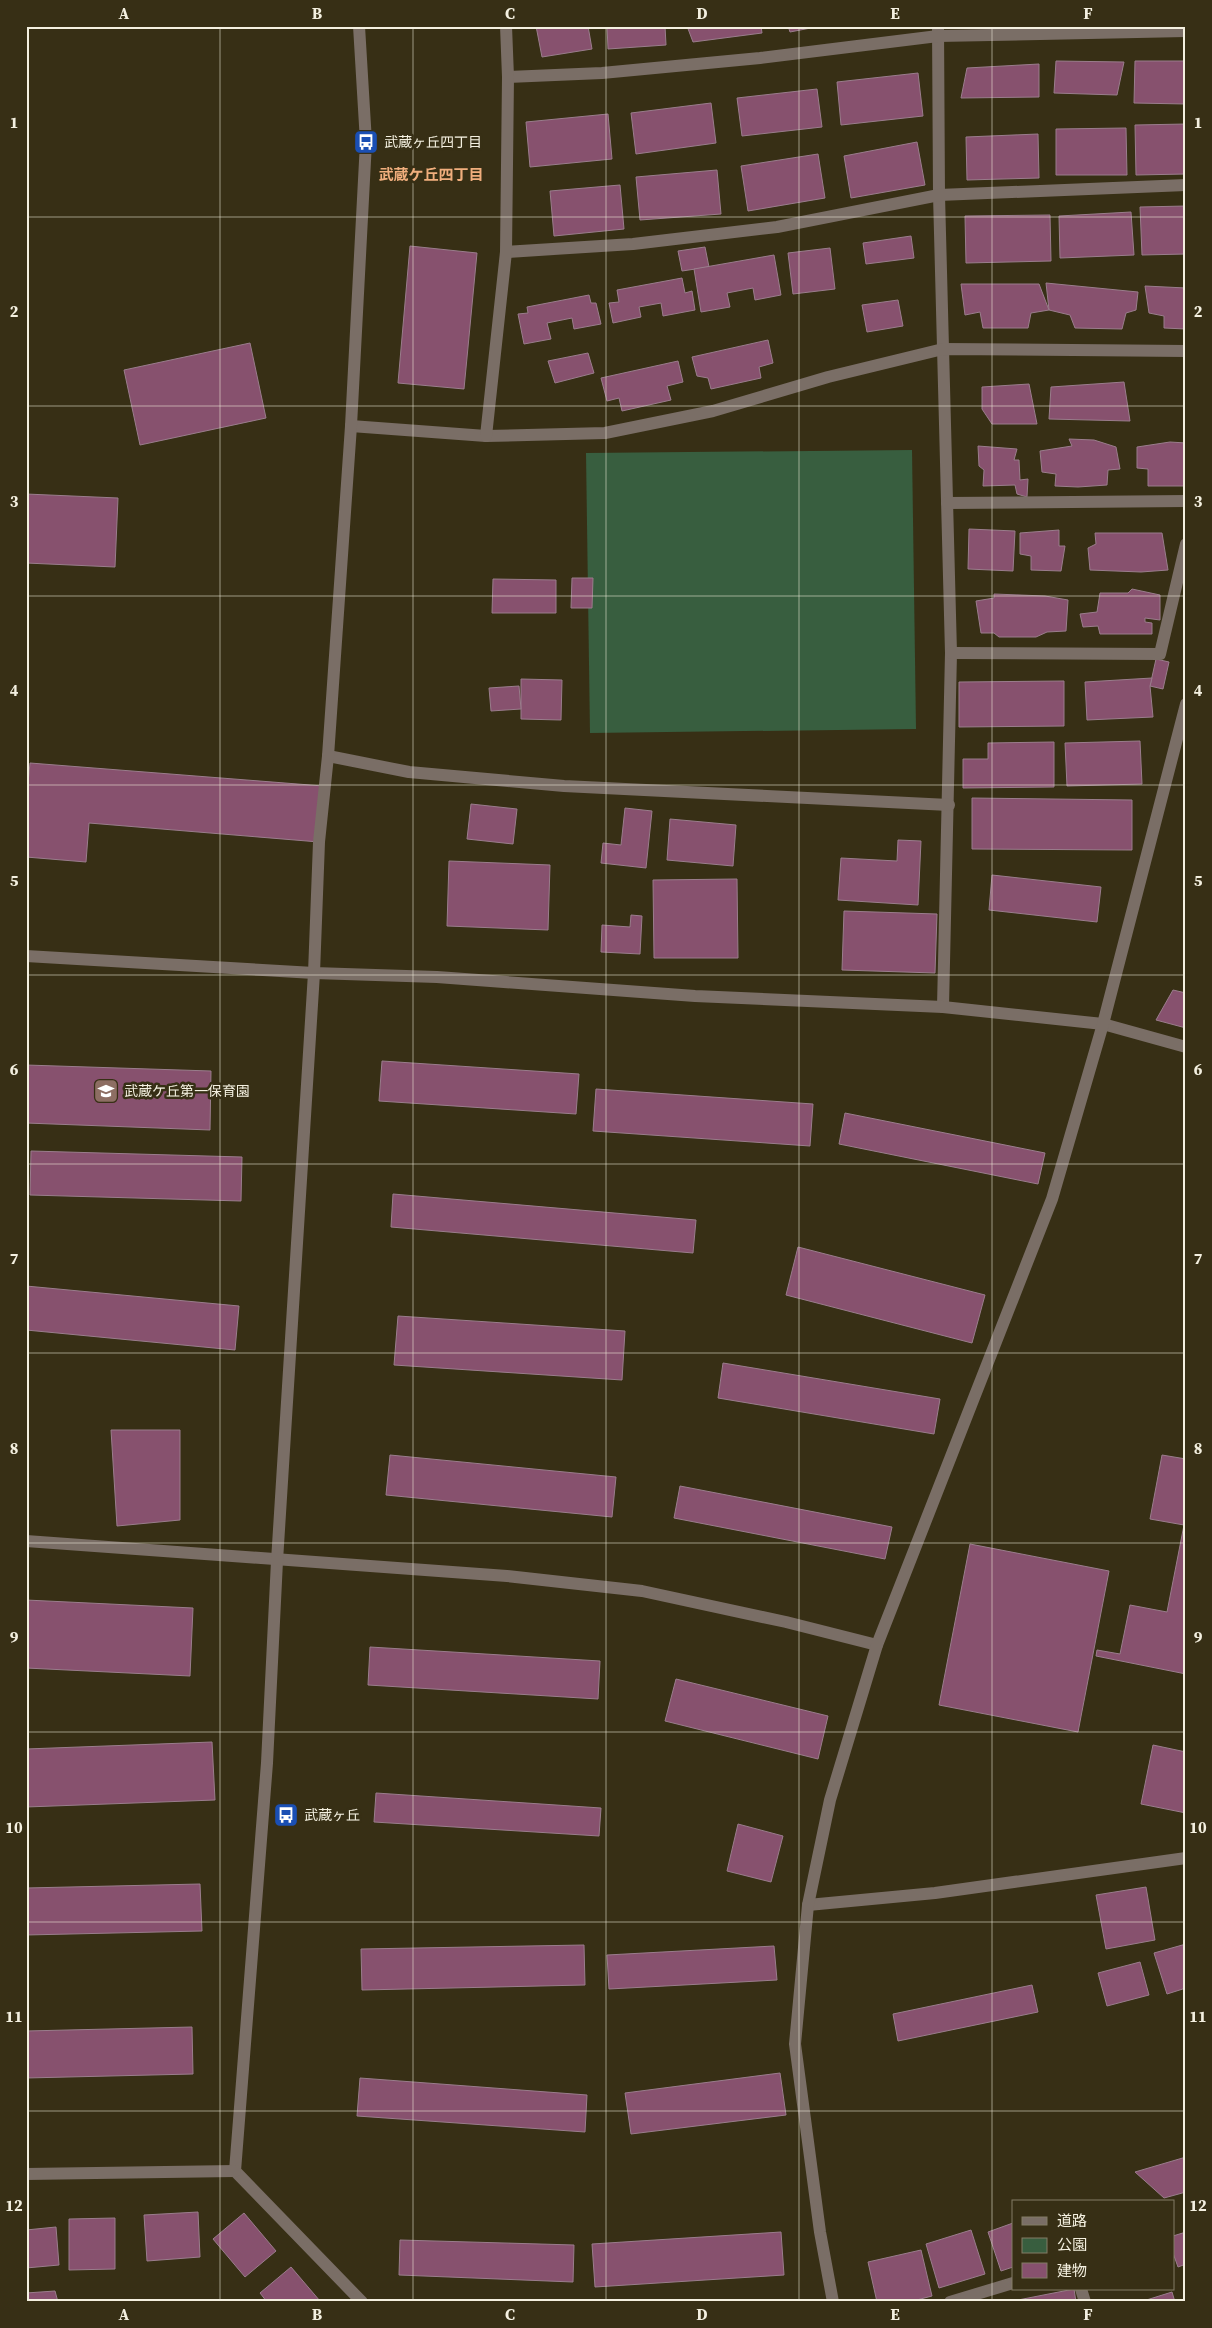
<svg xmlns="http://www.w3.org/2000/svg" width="1212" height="2328" font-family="'Source Serif 4','Noto Sans JP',serif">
<rect width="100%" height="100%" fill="#372f15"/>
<!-- green -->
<polygon fill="#385e3f" points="912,450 916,729 590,733 586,453"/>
<!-- building -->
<g fill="#87516e" stroke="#9a7d8c">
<polygon points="536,26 588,26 592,49 542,57"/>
<polygon points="607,26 665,26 666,45 608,49"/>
<polygon points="687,26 761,26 762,33 693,42"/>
<polygon points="788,26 821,26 790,32"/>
<polygon points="1056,61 1124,62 1117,95 1054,93"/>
<polygon points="1135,61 1186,61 1186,104 1134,103"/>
<polygon points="1039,64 1039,97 961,98 967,68"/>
<polygon points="918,73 923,116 841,125 837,82"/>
<polygon points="817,89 822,127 742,136 737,98"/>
<polygon points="711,103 716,143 636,154 631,113"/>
<polygon points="608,114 612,159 530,167 526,122"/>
<polygon points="1186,124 1186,174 1136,175 1135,125"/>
<polygon points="1126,128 1127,175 1056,175 1056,129"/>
<polygon points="1038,134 1039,178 967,180 966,137"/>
<polygon points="917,142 925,185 851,198 844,156"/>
<polygon points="818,154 825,198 748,211 741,166"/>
<polygon points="717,170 721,214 640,220 636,177"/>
<polygon points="620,185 624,229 554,236 550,191"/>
<polygon points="1186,206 1186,254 1142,255 1140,207"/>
<polygon points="1131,212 1134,255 1060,258 1059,216"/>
<polygon points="1050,215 1051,261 966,263 965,216"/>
<polygon points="911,236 914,258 866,264 863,243"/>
<polygon points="410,246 477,253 464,389 398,383"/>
<polygon points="705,247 709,267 682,271 678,251"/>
<polygon points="830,248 835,289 793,294 788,253"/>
<polygon points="774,255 781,295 755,300 753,288 727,293 730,307 701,312 694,269"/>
<polygon points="682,278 685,293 692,291 695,310 663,316 661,303 639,307 641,317 613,323 609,303 619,302 617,290"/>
<polygon points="1046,283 1138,292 1136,310 1126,313 1122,329 1075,328 1070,315 1049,310"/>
<polygon points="961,284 1039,284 1049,310 1031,313 1028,328 983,328 980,312 965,315"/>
<polygon points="1145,286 1186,288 1186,329 1164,328 1164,316 1149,313"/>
<polygon points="589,295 591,303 596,303 601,324 574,329 572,318 547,323 551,339 524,344 518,314 528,313 527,307"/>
<polygon points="898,300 903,326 867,332 862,305"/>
<polygon points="768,340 773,363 759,367 761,378 711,389 708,378 697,376 692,357"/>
<polygon points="250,343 266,418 140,445 124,370"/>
<polygon points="588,353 594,373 555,383 548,361"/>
<polygon points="678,361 683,382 667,386 671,400 622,411 619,398 607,401 601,378"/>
<polygon points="1124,382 1130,421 1049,419 1051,387"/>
<polygon points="1029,384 1037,424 992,424 982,409 982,387"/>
<polygon points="1069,439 1094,440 1116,447 1120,469 1108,470 1107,485 1078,487 1055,486 1056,474 1042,472 1040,451 1072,446"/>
<polygon points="1170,442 1186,443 1186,486 1148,486 1148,469 1137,468 1137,447"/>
<polygon points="978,446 1017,449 1014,460 1019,460 1020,480 1028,479 1027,497 1017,494 1015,485 983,486 984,470 979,466"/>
<polygon points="26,494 118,498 115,567 26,563"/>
<polygon points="969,529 1015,531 1013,571 968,569"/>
<polygon points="1059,530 1059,546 1065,546 1061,571 1031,570 1031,556 1020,554 1020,533"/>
<polygon points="1095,533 1162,533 1168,570 1141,572 1090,570 1088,548 1096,544"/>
<polygon points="572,578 593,578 592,608 571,608"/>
<polygon points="493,579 556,580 556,613 492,613"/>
<polygon points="1132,589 1160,595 1160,620 1145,618 1145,622 1152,623 1152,634 1100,634 1098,626 1083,627 1080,614 1097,612 1100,593 1128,593"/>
<polygon points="994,594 1045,596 1068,600 1066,631 1047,632 1036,637 999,637 994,633 981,633 976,601 994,598"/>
<polygon points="1156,659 1169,662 1163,689 1150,686"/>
<polygon points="1152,678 1150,686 1153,717 1087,720 1085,682"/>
<polygon points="521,679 562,680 561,720 521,719"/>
<polygon points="1064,681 1064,726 959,727 959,682"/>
<polygon points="519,686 521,709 491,711 489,688"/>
<polygon points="1140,741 1142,784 1067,786 1065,743"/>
<polygon points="1054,742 1054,787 963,788 963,759 988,759 988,743"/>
<polygon points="30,763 323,786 319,842 89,823 86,862 26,857 26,803"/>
<polygon points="972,798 1132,800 1132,850 972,849"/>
<polygon points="471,804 517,809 513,844 467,839"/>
<polygon points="625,808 652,811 646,868 601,863 603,843 621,845"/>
<polygon points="670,819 736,825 733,866 667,860"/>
<polygon points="898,840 921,841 918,905 838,900 841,858 897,861"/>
<polygon points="449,861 550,865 548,930 447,926"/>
<polygon points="992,875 1101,887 1097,922 989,910"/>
<polygon points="737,879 738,958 654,958 653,880"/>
<polygon points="844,911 937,914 935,973 842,970"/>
<polygon points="631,915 642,916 640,954 601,952 602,925 630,927"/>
<polygon points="1173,990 1186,993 1186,1028 1156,1020"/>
<polygon points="382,1061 579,1074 576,1114 379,1101"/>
<polygon points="26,1065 211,1071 210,1130 26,1123"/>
<polygon points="596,1089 813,1104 810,1146 593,1131"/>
<polygon points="845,1113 1045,1153 1038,1184 839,1144"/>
<polygon points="31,1151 242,1157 241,1201 30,1195"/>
<polygon points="393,1194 696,1220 693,1253 391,1227"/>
<polygon points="798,1247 985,1295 972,1343 786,1295"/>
<polygon points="26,1286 239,1306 235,1350 26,1330"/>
<polygon points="398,1316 625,1331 622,1380 394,1365"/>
<polygon points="723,1363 940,1399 934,1434 718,1398"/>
<polygon points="111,1430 180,1430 180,1520 117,1526"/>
<polygon points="390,1455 616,1477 612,1517 386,1495"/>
<polygon points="1162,1455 1186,1459 1186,1674 1096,1656 1097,1650 1120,1654 1130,1605 1167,1612 1184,1525 1150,1519"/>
<polygon points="680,1486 892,1527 885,1559 674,1518"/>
<polygon points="970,1544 1109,1571 1078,1732 939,1705"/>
<polygon points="26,1600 193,1608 190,1676 26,1668"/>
<polygon points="370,1647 600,1661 598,1699 368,1685"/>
<polygon points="676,1679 828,1716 818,1759 665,1721"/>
<polygon points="212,1742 215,1800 26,1807 26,1749"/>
<polygon points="1153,1745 1186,1752 1186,1813 1141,1804"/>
<polygon points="376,1793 601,1808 599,1836 374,1822"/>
<polygon points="738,1824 783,1836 771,1882 727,1871"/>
<polygon points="200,1884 202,1931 26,1935 26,1888"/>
<polygon points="1146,1887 1155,1940 1106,1949 1096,1895"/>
<polygon points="1186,1944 1186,1988 1167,1994 1154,1953"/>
<polygon points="584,1945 585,1985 362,1990 361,1949"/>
<polygon points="774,1946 777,1980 609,1989 607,1955"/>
<polygon points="1140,1962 1149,1995 1107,2006 1098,1973"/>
<polygon points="1032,1985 1038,2012 898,2041 893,2014"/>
<polygon points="192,2027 193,2074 26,2078 26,2031"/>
<polygon points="780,2073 786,2115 631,2134 625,2093"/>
<polygon points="360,2078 587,2095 585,2132 357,2116"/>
<polygon points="1186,2157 1186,2192 1164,2198 1135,2172"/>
<polygon points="198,2212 200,2257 147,2261 144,2215"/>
<polygon points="244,2213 276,2251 245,2277 213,2239"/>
<polygon points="115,2218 115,2269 69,2270 69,2219"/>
<polygon points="1013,2223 1013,2267 1001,2271 988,2232"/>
<polygon points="56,2227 59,2265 26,2268 26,2230"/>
<polygon points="971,2230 985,2274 939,2288 926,2244"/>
<polygon points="781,2232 784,2275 595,2287 592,2244"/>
<polygon points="1186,2232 1186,2264 1178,2267 1173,2253 1173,2236"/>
<polygon points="400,2240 574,2245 573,2282 399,2275"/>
<polygon points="921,2250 932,2296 909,2302 877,2302 868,2262"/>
<polygon points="291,2267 320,2301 319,2302 267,2302 260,2293"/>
<polygon points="1074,2289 1076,2302 1014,2302 1013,2301"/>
<polygon points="55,2291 58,2302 26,2302 26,2293"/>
<polygon points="1172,2292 1175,2302 1140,2302"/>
</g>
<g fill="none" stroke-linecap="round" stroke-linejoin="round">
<!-- minor -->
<g stroke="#7a6e66" stroke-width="12">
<polyline points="938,26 939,195 951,653 943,1007"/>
<polyline points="508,77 602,73 760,58 938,36 1186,31"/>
<polyline points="506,252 633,244 777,227 939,195 1186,185"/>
<polyline points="351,426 486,436 605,433 713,411 828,377 943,349 1186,351"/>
<polyline points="486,436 506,252 508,77 506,26"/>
<polyline points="947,503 1186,501"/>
<polyline points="951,653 1160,654 1186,544"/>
<polyline points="328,756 409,772 564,786 949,805"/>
<polyline points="26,956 314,973 437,977 695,996 943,1007 1103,1024 1186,1047"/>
<polyline points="26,1541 507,1576 642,1591 786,1622 877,1645"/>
<polyline points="808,1905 935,1893 1186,1858"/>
<polyline points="1081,2289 1085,2302"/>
<polyline points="833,2302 820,2232 795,2044 808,1905 830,1800 877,1645 1052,1199 1103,1024 1186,704"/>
<polyline points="950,2302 1013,2283"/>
</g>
<!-- tertiary -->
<g stroke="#7a6e66" stroke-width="12">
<polyline points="359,26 366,142 351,426 328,756 319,842 314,973 277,1561 267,1763 235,2171 362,2302"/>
<polyline points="26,2174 235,2171"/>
</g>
</g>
<!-- grid -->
<path fill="none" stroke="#f4f0e0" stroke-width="1" stroke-opacity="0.55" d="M220,26V2302M413,26V2302M606,26V2302M799,26V2302M992,26V2302M26,217H1186M26,406H1186M26,596H1186M26,785H1186M26,975H1186M26,1164H1186M26,1353H1186M26,1543H1186M26,1732H1186M26,1922H1186M26,2111H1186"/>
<!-- icons -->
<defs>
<symbol id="bus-square" viewBox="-11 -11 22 22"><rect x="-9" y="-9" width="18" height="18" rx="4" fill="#1a4fb4" stroke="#372f15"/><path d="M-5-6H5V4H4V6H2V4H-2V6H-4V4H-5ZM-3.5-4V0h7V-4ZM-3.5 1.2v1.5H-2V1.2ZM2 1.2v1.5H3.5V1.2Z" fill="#fff"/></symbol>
<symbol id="school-square" viewBox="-11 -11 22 22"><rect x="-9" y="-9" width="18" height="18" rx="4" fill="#8d6e63" stroke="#372f15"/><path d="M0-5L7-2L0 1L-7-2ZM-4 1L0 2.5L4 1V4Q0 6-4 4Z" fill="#fff"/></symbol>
</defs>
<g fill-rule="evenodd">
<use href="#bus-square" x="352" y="128" width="28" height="28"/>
<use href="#school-square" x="92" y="1077" width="28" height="28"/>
<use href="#bus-square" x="272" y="1801" width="28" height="28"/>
</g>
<g text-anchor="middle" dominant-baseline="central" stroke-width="5" stroke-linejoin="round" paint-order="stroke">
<!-- poi labels -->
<g font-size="14" fill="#f4f0e0" stroke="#372f15" text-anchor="start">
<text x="384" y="142">武蔵ヶ丘四丁目</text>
<text x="124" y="1091">武蔵ケ丘第一保育園</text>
<text x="304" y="1815">武蔵ヶ丘</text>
</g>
<!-- neighbourhood labels -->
<g font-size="15" font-weight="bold" fill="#f0ae7d" stroke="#372f15">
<text x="431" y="174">武蔵ケ丘四丁目</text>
</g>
</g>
<!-- border -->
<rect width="1212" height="2328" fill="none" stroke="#372f15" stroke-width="55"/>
<!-- legend -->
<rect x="1012" y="2200" width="162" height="90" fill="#372f15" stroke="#837c66"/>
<rect x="1022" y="2217" width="25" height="8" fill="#7a6e66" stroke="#837c66"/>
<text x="1057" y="2226" font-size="15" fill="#f4f0e0">道路</text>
<rect x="1022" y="2238" width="25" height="15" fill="#385e3f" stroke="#837c66"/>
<text x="1057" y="2250" font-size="15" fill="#f4f0e0">公園</text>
<rect x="1022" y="2263" width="25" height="15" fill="#87516e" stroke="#837c66"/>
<text x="1057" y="2276" font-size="15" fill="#f4f0e0">建物</text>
<rect x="28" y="28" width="1156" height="2272" fill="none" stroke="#f4f0e0" stroke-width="2"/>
<g font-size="16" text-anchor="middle" font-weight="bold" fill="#f4f0e0">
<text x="124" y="19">A</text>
<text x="317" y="19">B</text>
<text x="510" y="19">C</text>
<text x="702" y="19">D</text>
<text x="895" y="19">E</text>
<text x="1088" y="19">F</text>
<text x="14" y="128">1</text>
<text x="1198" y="128">1</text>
<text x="14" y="317">2</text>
<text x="1198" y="317">2</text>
<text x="14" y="507">3</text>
<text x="1198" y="507">3</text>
<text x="14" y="696">4</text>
<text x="1198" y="696">4</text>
<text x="14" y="886">5</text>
<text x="1198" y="886">5</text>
<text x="14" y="1075">6</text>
<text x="1198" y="1075">6</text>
<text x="14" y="1264">7</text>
<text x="1198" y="1264">7</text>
<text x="14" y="1454">8</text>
<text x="1198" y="1454">8</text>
<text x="14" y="1643">9</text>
<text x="1198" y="1643">9</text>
<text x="14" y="1833">10</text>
<text x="1198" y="1833">10</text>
<text x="14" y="2022">11</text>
<text x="1198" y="2022">11</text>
<text x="14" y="2211">12</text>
<text x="1198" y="2211">12</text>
<text x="124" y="2320">A</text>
<text x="317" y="2320">B</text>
<text x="510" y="2320">C</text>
<text x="702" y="2320">D</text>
<text x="895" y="2320">E</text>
<text x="1088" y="2320">F</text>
</g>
</svg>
